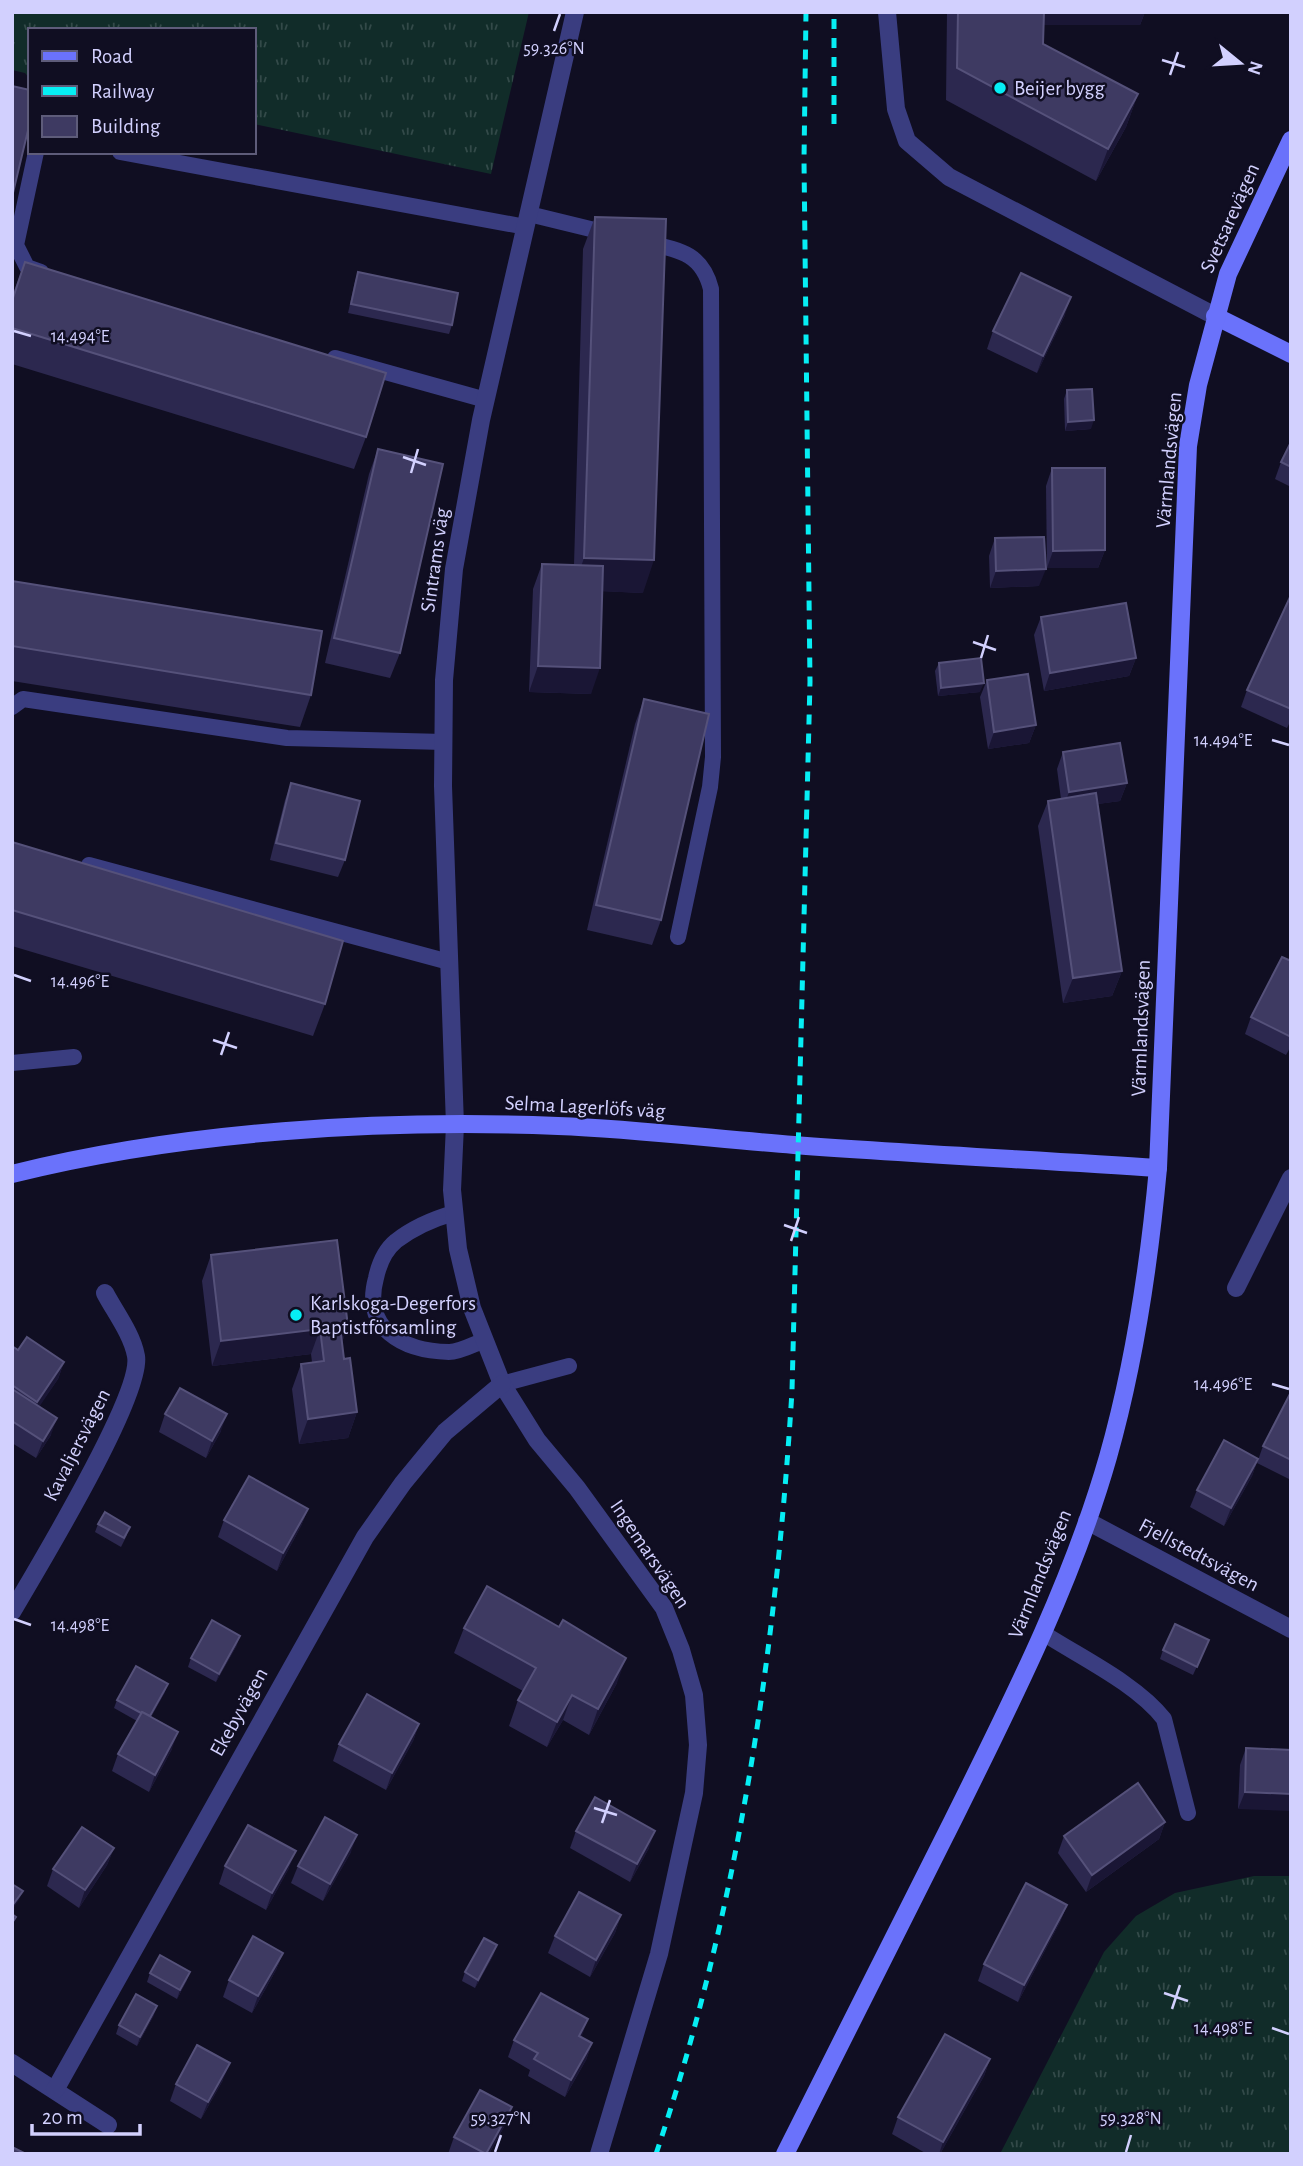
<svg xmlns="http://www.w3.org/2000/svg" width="1303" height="2166" font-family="'Alegreya Sans',sans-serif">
<defs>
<pattern id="grass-tufts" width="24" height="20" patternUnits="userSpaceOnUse" patternTransform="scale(1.75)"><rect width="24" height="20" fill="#112c29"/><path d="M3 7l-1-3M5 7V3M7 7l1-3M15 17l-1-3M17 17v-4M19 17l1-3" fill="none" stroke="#334a49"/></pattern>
</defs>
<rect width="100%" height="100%" fill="#100e22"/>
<!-- grass -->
<g fill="url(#grass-tufts)">
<polygon points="12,12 529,12 491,174 254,124 254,30 30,30 30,79 25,73 12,70"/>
<polygon points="1254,1876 1291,1876 1291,2154 1000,2154 1104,1952 1136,1916 1175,1893"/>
</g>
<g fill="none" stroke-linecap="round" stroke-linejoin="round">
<!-- lane -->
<g stroke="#3a3d80" stroke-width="16">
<polyline points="36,152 16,245 27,267 41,272"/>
<polyline points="120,152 526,227"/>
<polyline points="529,214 611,234"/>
<path d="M647,243C679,250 702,253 711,289L713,757L710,787L678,937"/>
<polyline points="335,358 486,400"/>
<polyline points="12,707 23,699 287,738 444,742"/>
<polyline points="89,865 449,962"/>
<polyline points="12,1063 74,1057"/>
<path d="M454,1213C433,1219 414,1227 396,1241C385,1250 379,1264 376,1278C362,1329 403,1351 449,1352C460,1352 474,1344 485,1340"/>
<polyline points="502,1384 569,1366"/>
<path d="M1043,1633C1080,1657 1137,1684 1164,1719L1188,1813"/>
</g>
<!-- street -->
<g stroke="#3a3d80" stroke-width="18">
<polyline points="575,12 481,420 454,569 444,680 443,786 455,1125 452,1190 458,1249 472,1308 502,1384 537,1440 577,1488 664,1608 681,1650 694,1695 698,1745 694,1793 659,1954 599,2154"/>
<polyline points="887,12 896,109 907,141 949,177 1215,316"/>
<polyline points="1236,1288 1291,1178"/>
<polyline points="1087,1521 1291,1629"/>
<path d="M12,1612C37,1569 143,1395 136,1356C132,1334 115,1312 105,1293"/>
<polyline points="12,2063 108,2125"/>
<polyline points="55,2090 365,1537 403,1483 445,1432 502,1384"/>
</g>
<!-- secondary -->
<g stroke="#6a72fb" stroke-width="18">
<polyline points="1215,316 1291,354"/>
<path d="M12,1174C184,1131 381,1119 558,1126C637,1129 716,1139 794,1145C915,1154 1037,1160 1158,1168"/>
<path d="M785,2154C841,2042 897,1931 953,1820C1011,1703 1072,1583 1108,1457C1135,1362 1149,1266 1158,1168L1188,446L1198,385L1228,274L1291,140"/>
</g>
<!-- rail -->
<g stroke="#06eef4" stroke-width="5" stroke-dasharray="10 9" stroke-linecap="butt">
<polyline points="834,124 834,12"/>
<path d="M656,2154C739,1907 776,1650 792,1391L810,682L804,160L806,12"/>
</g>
</g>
<!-- wall -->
<g fill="#2c284f">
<polygon points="947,12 1145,12 1140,25 1044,25 1043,44 1138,94 1126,127 1096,181 946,100"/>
<polygon points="595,217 643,593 602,591 591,694 529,692 533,589 542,564 574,565 583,249"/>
<polygon points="25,262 366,437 354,469 12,364 12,296"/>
<polygon points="358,272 452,325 449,334 348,313 355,281"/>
<polygon points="1065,315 1037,373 987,349 993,331"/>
<polygon points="1067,390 1091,429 1065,431 1064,399"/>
<polygon points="1291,442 1291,487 1275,479 1281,462"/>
<polygon points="378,449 400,653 390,678 325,663 369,474"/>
<polygon points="1052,468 1105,550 1098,568 1047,568 1046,486"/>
<polygon points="995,538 1039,586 990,588 989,556"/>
<polygon points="12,581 311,695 300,727 12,681"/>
<polygon points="1291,595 1291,720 1287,728 1241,707 1247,690"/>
<polygon points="1041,617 1136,658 1129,676 1044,691 1034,635"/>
<polygon points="939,663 980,692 938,696 935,671"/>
<polygon points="987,680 1036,725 1029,743 988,749 980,697"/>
<polygon points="644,699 661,920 652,945 587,930 635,724"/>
<polygon points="1063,752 1127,783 1120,801 1097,804 1122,971 1112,996 1063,1003 1038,826 1048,801 1061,799 1057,769"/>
<polygon points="291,783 345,860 338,877 270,860 285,800"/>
<polygon points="12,842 325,1004 313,1036 12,946"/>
<polygon points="1291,961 1291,1046 1286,1055 1245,1034 1251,1017"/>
<polygon points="211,1255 348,1326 342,1342 344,1359 357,1412 348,1438 299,1444 292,1389 301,1364 312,1362 311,1354 212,1366 202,1281"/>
<polygon points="12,1346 18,1350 64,1362 58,1379 39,1406 51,1435 36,1458 12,1443"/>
<polygon points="1291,1392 1291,1480 1257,1463 1263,1446"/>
<polygon points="165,1414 221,1431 206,1458 159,1432"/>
<polygon points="1258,1459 1252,1476 1224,1526 1190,1507 1197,1490"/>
<polygon points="308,1509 301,1526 277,1571 218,1537 224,1520"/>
<polygon points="98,1524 127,1535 121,1547 95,1532"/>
<polygon points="464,1628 617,1683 589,1735 563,1720 547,1747 509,1726 518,1700 523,1691 454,1653"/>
<polygon points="1209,1640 1193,1675 1160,1659 1163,1650"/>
<polygon points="237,1645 216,1682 188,1667 191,1658"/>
<polygon points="165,1692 151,1717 172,1749 149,1792 112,1771 118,1754 137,1721 114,1708 117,1700"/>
<polygon points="419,1724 413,1741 386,1790 333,1761 339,1744"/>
<polygon points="1246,1748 1291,1750 1238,1809 1240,1765"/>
<polygon points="1165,1822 1159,1839 1086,1892 1058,1853 1064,1836"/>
<polygon points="576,1831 649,1848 630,1882 570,1848"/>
<polygon points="114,1848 107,1865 79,1908 47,1886 53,1869"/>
<polygon points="351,1852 323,1901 291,1883 298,1866"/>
<polygon points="225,1866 289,1868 266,1910 219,1884"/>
<polygon points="1067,1905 1060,1922 1018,2002 978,1981 984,1964"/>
<polygon points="621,1915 615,1933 590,1977 548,1953 555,1936"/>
<polygon points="283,1953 276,1970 252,2013 223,1997 229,1980"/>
<polygon points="494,1954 475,1988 462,1981 465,1972"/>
<polygon points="150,1973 187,1980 177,1999 147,1982"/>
<polygon points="154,2015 137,2046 116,2034 119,2025"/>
<polygon points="582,2037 592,2043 586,2060 565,2097 528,2076 530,2070 508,2057 514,2040"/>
<polygon points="990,2059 984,2076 940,2154 927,2154 892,2134 898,2117"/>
<polygon points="223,2080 201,2119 170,2101 176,2084"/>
<polygon points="512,2107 505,2125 489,2154 448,2154 454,2137"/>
</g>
<!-- shaded-wall -->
<g fill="#1a1635">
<polygon points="1038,12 1145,12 1140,25 1033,25"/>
<polygon points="1138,94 1126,127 1096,181 1108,149"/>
<polygon points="1071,297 1065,315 1037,373 1043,356"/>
<polygon points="1094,420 1091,429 1065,431 1068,422"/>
<polygon points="1105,550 1098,568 1047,568 1053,551"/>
<polygon points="584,558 654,560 643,593 573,590"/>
<polygon points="1046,569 1039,586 990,588 996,571"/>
<polygon points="1136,658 1129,676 1044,691 1050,673"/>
<polygon points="538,666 600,668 591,694 529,692"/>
<polygon points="984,683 980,692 938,696 941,688"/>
<polygon points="1036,725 1029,743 988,749 994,732"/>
<polygon points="1127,783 1120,801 1063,809 1069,792"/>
<polygon points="1122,971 1112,996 1063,1003 1073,978"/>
<polygon points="340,1326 348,1326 339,1351"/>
<polygon points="320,1329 311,1354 212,1366 221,1341"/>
<polygon points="64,1362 58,1379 31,1419 37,1402"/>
<polygon points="357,1412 348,1438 299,1444 308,1419"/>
<polygon points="227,1414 221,1431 206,1458 212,1441"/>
<polygon points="57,1418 51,1435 36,1458 43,1441"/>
<polygon points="1258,1459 1252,1476 1224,1526 1231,1508"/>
<polygon points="308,1509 301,1526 277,1571 283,1553"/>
<polygon points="240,1636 237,1645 216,1682 219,1674"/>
<polygon points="626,1658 617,1683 589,1735 598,1709"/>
<polygon points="168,1684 165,1692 146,1726 149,1718"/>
<polygon points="572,1695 563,1720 547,1747 557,1722"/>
<polygon points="419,1724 413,1741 386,1790 392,1773"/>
<polygon points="178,1732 172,1749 149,1792 155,1775"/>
<polygon points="1245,1792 1291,1794 1291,1811 1238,1809"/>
<polygon points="1165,1822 1159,1839 1086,1892 1092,1875"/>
<polygon points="655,1831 649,1848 630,1882 637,1864"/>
<polygon points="357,1835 351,1852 323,1901 330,1884"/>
<polygon points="114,1848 107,1865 79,1908 85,1890"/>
<polygon points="296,1851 289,1868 266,1910 272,1893"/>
<polygon points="23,1891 19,1900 12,1910 12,1906"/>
<polygon points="1067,1905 1060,1922 1018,2002 1024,1985"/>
<polygon points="621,1915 615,1933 590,1977 596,1960"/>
<polygon points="497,1945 494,1954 475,1988 478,1980"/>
<polygon points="283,1953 276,1970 252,2013 258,1996"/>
<polygon points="190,1972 187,1980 177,1999 180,1990"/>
<polygon points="157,2006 154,2015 137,2046 140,2037"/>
<polygon points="588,2019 582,2036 573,2053 579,2036"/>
<polygon points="592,2043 586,2060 565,2097 571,2080"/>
<polygon points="990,2059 984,2076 940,2154 939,2154 943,2142"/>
<polygon points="230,2063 223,2080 201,2119 208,2102"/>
<polygon points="512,2107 505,2125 489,2154 486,2154"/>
</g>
<!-- building -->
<g fill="#3e3a62" stroke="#55517a" stroke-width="2">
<polygon points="958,12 1044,12 1043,44 1138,94 1108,149 957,68"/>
<polygon points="12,86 30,90 30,122 12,197"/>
<polygon points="595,217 666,219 654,560 584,558"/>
<polygon points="25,262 386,373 366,437 12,328 12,301"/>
<polygon points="358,272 458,293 452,325 351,304"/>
<polygon points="1021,273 1071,297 1043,356 993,331"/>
<polygon points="1092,389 1094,420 1068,422 1067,390"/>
<polygon points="1291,442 1291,467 1281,462"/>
<polygon points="378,449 443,464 400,653 334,638"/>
<polygon points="1052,468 1105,468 1105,550 1053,551"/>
<polygon points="1044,537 1046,569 996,571 995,538"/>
<polygon points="542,564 603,566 600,668 538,666"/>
<polygon points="12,581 322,631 311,695 12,646"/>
<polygon points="1291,595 1291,709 1247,690"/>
<polygon points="1126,603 1136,658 1050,673 1041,617"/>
<polygon points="981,658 984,683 941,688 939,663"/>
<polygon points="1028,674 1036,725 994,732 987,680"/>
<polygon points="644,699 709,714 661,920 596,905"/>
<polygon points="1120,743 1127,783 1069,792 1063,752"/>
<polygon points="291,783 360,801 345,860 276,843"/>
<polygon points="1096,793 1122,971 1073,978 1048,801"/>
<polygon points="12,842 343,941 325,1004 12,910"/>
<polygon points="1282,957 1291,961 1291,1037 1251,1017"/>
<polygon points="337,1240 348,1326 340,1326 344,1359 350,1358 357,1412 308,1419 301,1364 324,1361 320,1329 221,1341 211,1255"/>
<polygon points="27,1337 64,1362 37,1402 12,1385 12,1346 18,1350"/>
<polygon points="180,1388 227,1414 212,1441 165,1414"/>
<polygon points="12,1389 57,1418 43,1441 12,1421"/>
<polygon points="1291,1392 1291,1460 1263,1446"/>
<polygon points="1224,1440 1258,1459 1231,1508 1197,1490"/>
<polygon points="249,1476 308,1509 283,1553 224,1520"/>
<polygon points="105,1512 130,1527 124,1538 98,1524"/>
<polygon points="487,1586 559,1627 563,1620 626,1658 598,1709 572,1695 557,1722 518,1700 536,1668 464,1628"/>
<polygon points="212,1620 240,1636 219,1674 191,1658"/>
<polygon points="1175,1624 1209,1640 1197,1667 1163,1650"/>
<polygon points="136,1666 168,1684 150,1716 142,1712 141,1713 117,1700"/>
<polygon points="367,1694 419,1724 392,1773 339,1744"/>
<polygon points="142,1712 178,1732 155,1775 118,1754"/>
<polygon points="1246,1748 1291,1750 1291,1794 1245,1792"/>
<polygon points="1138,1783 1165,1822 1092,1875 1064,1836"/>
<polygon points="595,1797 655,1831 637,1864 576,1831"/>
<polygon points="325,1817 357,1835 330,1884 298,1866"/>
<polygon points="248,1825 296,1851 272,1893 225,1866"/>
<polygon points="82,1827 114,1848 85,1890 53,1869"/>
<polygon points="1026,1883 1067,1905 1024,1985 984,1964"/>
<polygon points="12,1884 23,1891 12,1906"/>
<polygon points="579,1892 621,1915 596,1960 555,1936"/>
<polygon points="12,1914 16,1917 12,1923"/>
<polygon points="253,1936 283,1953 258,1996 229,1980"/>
<polygon points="484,1938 497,1945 478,1980 465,1972"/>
<polygon points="160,1955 190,1972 180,1990 150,1973"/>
<polygon points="541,1993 588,2019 579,2036 592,2043 571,2080 534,2059 538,2053 514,2040"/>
<polygon points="136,1994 157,2006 140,2037 119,2025"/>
<polygon points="945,2034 990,2059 943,2142 898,2117"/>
<polygon points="197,2045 230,2063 208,2102 176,2084"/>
<polygon points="480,2090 512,2107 486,2154 454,2137"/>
<polygon points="12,2147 26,2154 12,2154"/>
</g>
<!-- ticks -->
<path fill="none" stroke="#d2d0fe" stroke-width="2.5" d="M554,31L560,14M1162,60L1185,67M1170,75L1178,52M14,331L31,336M403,457L426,465M411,473L418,449M973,642L996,650M981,658L988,635M1272,740L1289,745M14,975L31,981M213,1040L237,1048M221,1055L229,1032M784,1225L807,1233M791,1241L799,1217M1272,1384L1289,1389M14,1619L31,1625M594,1808L617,1815M602,1823L610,1800M1164,1993L1188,2001M1172,2009L1180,1985M1272,2028L1289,2034M495,2152L501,2135M1126,2152L1131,2135"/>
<!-- markers -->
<g fill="#06eef4" stroke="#100e22" stroke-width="2.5">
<circle cx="1000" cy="88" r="7"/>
<circle cx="296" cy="1315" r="7"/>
</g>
<g text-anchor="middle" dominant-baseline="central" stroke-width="5" stroke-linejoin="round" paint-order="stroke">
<!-- poi labels -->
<g font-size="21" fill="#d2d0fe" stroke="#100e22" text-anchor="start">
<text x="1014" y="88">Beijer bygg</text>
<text x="310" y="1303">Karlskoga-Degerfors<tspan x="310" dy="24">Baptistförsamling</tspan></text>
</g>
<!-- street labels -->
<g font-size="21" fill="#d2d0fe" stroke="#100e22">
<text transform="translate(1230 218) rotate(-66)">Svetsarevägen</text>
<text transform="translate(1169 460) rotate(-85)">Värmlandsvägen</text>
<text transform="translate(435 560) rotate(-82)">Sintrams väg</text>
<text transform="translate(1141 1028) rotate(-88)">Värmlandsvägen</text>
<text transform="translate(585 1107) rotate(3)">Selma Lagerlöfs väg</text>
<text transform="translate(77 1445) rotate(-63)">Kavaljersvägen</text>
<text transform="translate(650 1554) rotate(56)">Ingemarsvägen</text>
<text transform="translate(1199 1555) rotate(28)">Fjellstedtsvägen</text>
<text transform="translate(1040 1574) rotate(-68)">Värmlandsvägen</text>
<text transform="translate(239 1712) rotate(-61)">Ekebyvägen</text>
</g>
</g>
<g font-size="18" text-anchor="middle" fill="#d2d0fe" stroke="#100e22" stroke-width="5" stroke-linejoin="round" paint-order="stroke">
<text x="554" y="54">59.326°N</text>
<text x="80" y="342">14.494°E</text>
<text x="1223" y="746">14.494°E</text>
<text x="80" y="987">14.496°E</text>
<text x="1223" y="1390">14.496°E</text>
<text x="80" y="1631">14.498°E</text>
<text x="1223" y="2034">14.498°E</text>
<text x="501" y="2124">59.327°N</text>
<text x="1131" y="2124">59.328°N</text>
</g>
<!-- border -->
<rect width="1303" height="2166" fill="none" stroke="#d2d0fe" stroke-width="28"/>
<!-- legend -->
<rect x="28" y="28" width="228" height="126" fill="#100e22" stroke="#5e5c7a" stroke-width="2"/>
<rect x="42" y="51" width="35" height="10" fill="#6a72fb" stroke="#5e5c7a" stroke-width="2"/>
<text x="91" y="63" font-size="21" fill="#d2d0fe">Road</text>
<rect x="42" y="86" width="35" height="10" fill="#06eef4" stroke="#5e5c7a" stroke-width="2"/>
<text x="91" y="98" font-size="21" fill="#d2d0fe">Railway</text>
<rect x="42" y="116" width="35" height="21" fill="#3e3a62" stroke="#5e5c7a" stroke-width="2"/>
<text x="91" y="133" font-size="21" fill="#d2d0fe">Building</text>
<!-- north arrow -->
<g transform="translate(1240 63) rotate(108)" stroke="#100e22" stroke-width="5" paint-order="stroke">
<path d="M0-5L12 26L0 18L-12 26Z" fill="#d2d0fe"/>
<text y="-10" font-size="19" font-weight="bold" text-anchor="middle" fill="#d2d0fe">N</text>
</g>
<!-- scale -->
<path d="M32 2124v10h108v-10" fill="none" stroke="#d2d0fe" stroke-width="3.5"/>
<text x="42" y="2124" font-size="21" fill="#d2d0fe" stroke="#100e22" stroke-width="5" paint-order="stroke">20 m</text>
</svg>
